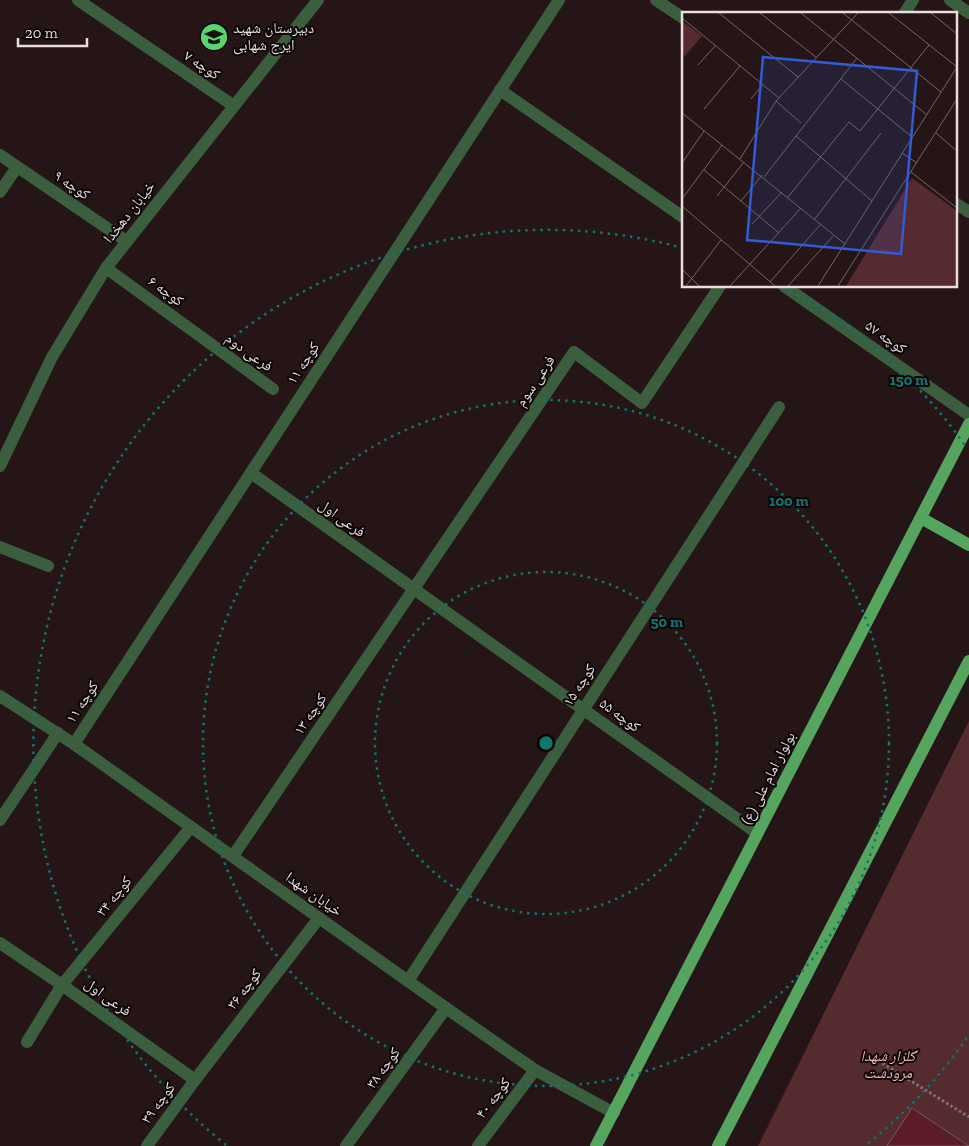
<svg xmlns="http://www.w3.org/2000/svg" width="969" height="1146" font-family="'Zilla Slab','Noto Naskh Arabic',serif">
<rect width="100%" height="100%" fill="#261517"/>
<!-- green -->
<polygon fill="#562b30" points="969,721 969,1146 758,1146"/>
<!-- building -->
<polygon fill="#5b1c27" stroke="#735d5f" points="912,1108 969,1146 887,1146"/>
<g fill="none" stroke-linecap="round" stroke-linejoin="round">
<!-- path -->
<polyline stroke="#807273" stroke-width="3" stroke-dasharray="2.5 2.5" stroke-linecap="butt" points="874,1058 969,1117"/>
<!-- minor -->
<g stroke="#3b5f3e" stroke-width="12">
<polyline points="78,0 234,106"/>
<polyline points="656,0 683,18"/>
<polyline points="950,0 969,13"/>
<polyline points="904,14 913,0"/>
<polyline points="500,90 683,217"/>
<polyline points="0,155 126,241"/>
<polyline points="0,192 17,167"/>
<polyline points="955,203 969,212"/>
<polyline points="106,268 273,389"/>
<polyline points="784,286 969,415"/>
<polyline points="0,466 52,357 106,268 318,0"/>
<polyline points="251,473 757,833"/>
<polyline points="0,547 48,566"/>
<polyline points="0,696 74,744 446,1008 535,1070 614,1113"/>
<polyline points="74,744 559,0"/>
<polyline points="0,820 58,733"/>
<polyline points="233,856 574,352 642,403 720,286"/>
<polyline points="0,943 62,985 195,1080"/>
<polyline points="408,981 779,407"/>
<polyline points="27,1042 62,985 191,827"/>
<polyline points="147,1146 195,1080 319,918"/>
<polyline points="346,1146 446,1008"/>
<polyline points="478,1146 535,1070"/>
</g>
<!-- major -->
<g stroke="#55a55f" stroke-width="12">
<polyline points="921,518 969,545"/>
<polyline points="596,1146 969,424"/>
<polyline points="718,1146 969,661"/>
</g>
</g>
<!-- distance rings -->
<g fill="none" stroke="#0f766e" stroke-width="2.5" stroke-dasharray="2.5 5">
<circle cx="546" cy="743" r="171"/>
<circle cx="546" cy="743" r="343"/>
<path d="M967 1038A514 514 0 0 1 866 1145M226 1145A514 514 0 0 1 679 247M783 287A514 514 0 0 1 967 448"/>
</g>
<!-- icons -->
<defs>
<symbol id="school-disc" viewBox="-11 -11 22 22"><circle r="9.5" fill="#5ad56e" stroke="#0a0405"/><path d="M0-5L7-2L0 1L-7-2ZM-4 1L0 2.5L4 1V4Q0 6-4 4Z" fill="#111"/></symbol>
</defs>
<g fill-rule="evenodd">
<use href="#school-disc" x="198" y="21" width="32" height="32"/>
</g>
<g text-anchor="middle" dominant-baseline="central" stroke-width="4" stroke-linejoin="round" paint-order="stroke">
<!-- poi labels -->
<g font-size="15" fill="#e9dddd" stroke="#0a0405" text-anchor="start">
<text x="233" y="28">دبیرستان شهید<tspan x="233" dy="17">ایرج شهابی</tspan></text>
</g>
<!-- street labels -->
<g font-size="15" fill="#e9dddd" stroke="#0a0405">
<text transform="translate(202 65) rotate(34)">کوچه ۷</text>
<text transform="translate(72 185) rotate(34)">کوچه ۹</text>
<text transform="translate(129 212) rotate(-52)">خیابان دهخدا</text>
<text transform="translate(166 291) rotate(36)">کوچه ۶</text>
<text transform="translate(886 337) rotate(35)">کوچه ۵۷</text>
<text transform="translate(249 352) rotate(36)">فرعی دوم</text>
<text transform="translate(303 363) rotate(-57)">کوچه ۱۱</text>
<text transform="translate(535 381) rotate(-56)">فرعی سوم</text>
<text transform="translate(342 518) rotate(36)">فرعی اول</text>
<text transform="translate(579 685) rotate(-57)">کوچه ۱۵</text>
<text transform="translate(82 702) rotate(-57)">کوچه ۱۱</text>
<text transform="translate(310 714) rotate(-56)">کوچه ۱۳</text>
<text transform="translate(620 715) rotate(36)">کوچه ۵۵</text>
<text transform="translate(768 778) rotate(-63)">بولوار امام علی (ع)</text>
<text transform="translate(314 894) rotate(35)">خیابان شهدا</text>
<text transform="translate(114 896) rotate(-51)">کوچه ۳۴</text>
<text transform="translate(244 989) rotate(-53)">کوچه ۳۶</text>
<text transform="translate(108 997) rotate(36)">فرعی اول</text>
<text transform="translate(383 1068) rotate(-54)">کوچه ۳۸</text>
<text transform="translate(493 1098) rotate(-53)">کوچه ۴۰</text>
<text transform="translate(158 1103) rotate(-54)">کوچه ۳۹</text>
</g>
<!-- park labels -->
<g font-size="15" font-style="italic" fill="#f5b6bb" stroke="#0a0405">
<text x="888" y="1056">گلزار شهدا<tspan x="888" dy="17">مرودشت</tspan></text>
</g>
</g>
<!-- overview -->
<g transform="translate(682 12)">
<rect width="275" height="275" fill="#261517"/>
<path d="M0,9L20,24L3,44L0,41ZM230,166L275,199V274H164Z" fill="#562b30"/>
<path fill="none" stroke="#746566" stroke-width="1" d="M37,1L116,65M78,1L135,46M119,1L245,103M161,1L259,80M207,1L275,55M249,1L275,22M0,6L97,86M16,53L34,33M159,67L230,125M69,87L81,72M94,89L119,111M22,97L58,54M0,101L163,232M254,121L275,139M114,124L190,189M220,141L235,151M58,147L94,89L176,1M0,151L22,119M22,158L97,221M229,160L275,196M82,165L175,46M35,184L62,150M106,185L167,110L178,119L247,33M0,187L40,133M59,189L80,163M0,194L93,274M132,208L199,121M70,212L100,180M0,257L17,274M88,270L138,213M4,274L39,228M48,274L119,196M106,274L151,224M136,274L275,55M156,274L275,87"/>
<path fill="#315cd8" fill-opacity="0.15" stroke="#315cd8" stroke-width="2.5" d="M81,45L235,59L219,242L65,228Z"/>
<rect width="275" height="275" fill="none" stroke="#e9dddd" stroke-width="2.5"/>
</g>
<circle cx="546" cy="743" r="8" fill="#0f766e" stroke="#0a0405" stroke-width="2.5"/>
<g font-size="15" text-anchor="middle" font-weight="bold" fill="#0f766e" stroke="#0a0405" stroke-width="4" stroke-linejoin="round" paint-order="stroke">
<text x="909" y="385">150 m</text>
<text x="789" y="506">100 m</text>
<text x="667" y="627">50 m</text>
</g>
<!-- scale -->
<path d="M18 38v8h69v-8" fill="none" stroke="#e9dddd" stroke-width="2.5"/>
<text x="25" y="38" font-size="15" fill="#e9dddd" stroke="#0a0405" stroke-width="4" paint-order="stroke">20 m</text>
</svg>
